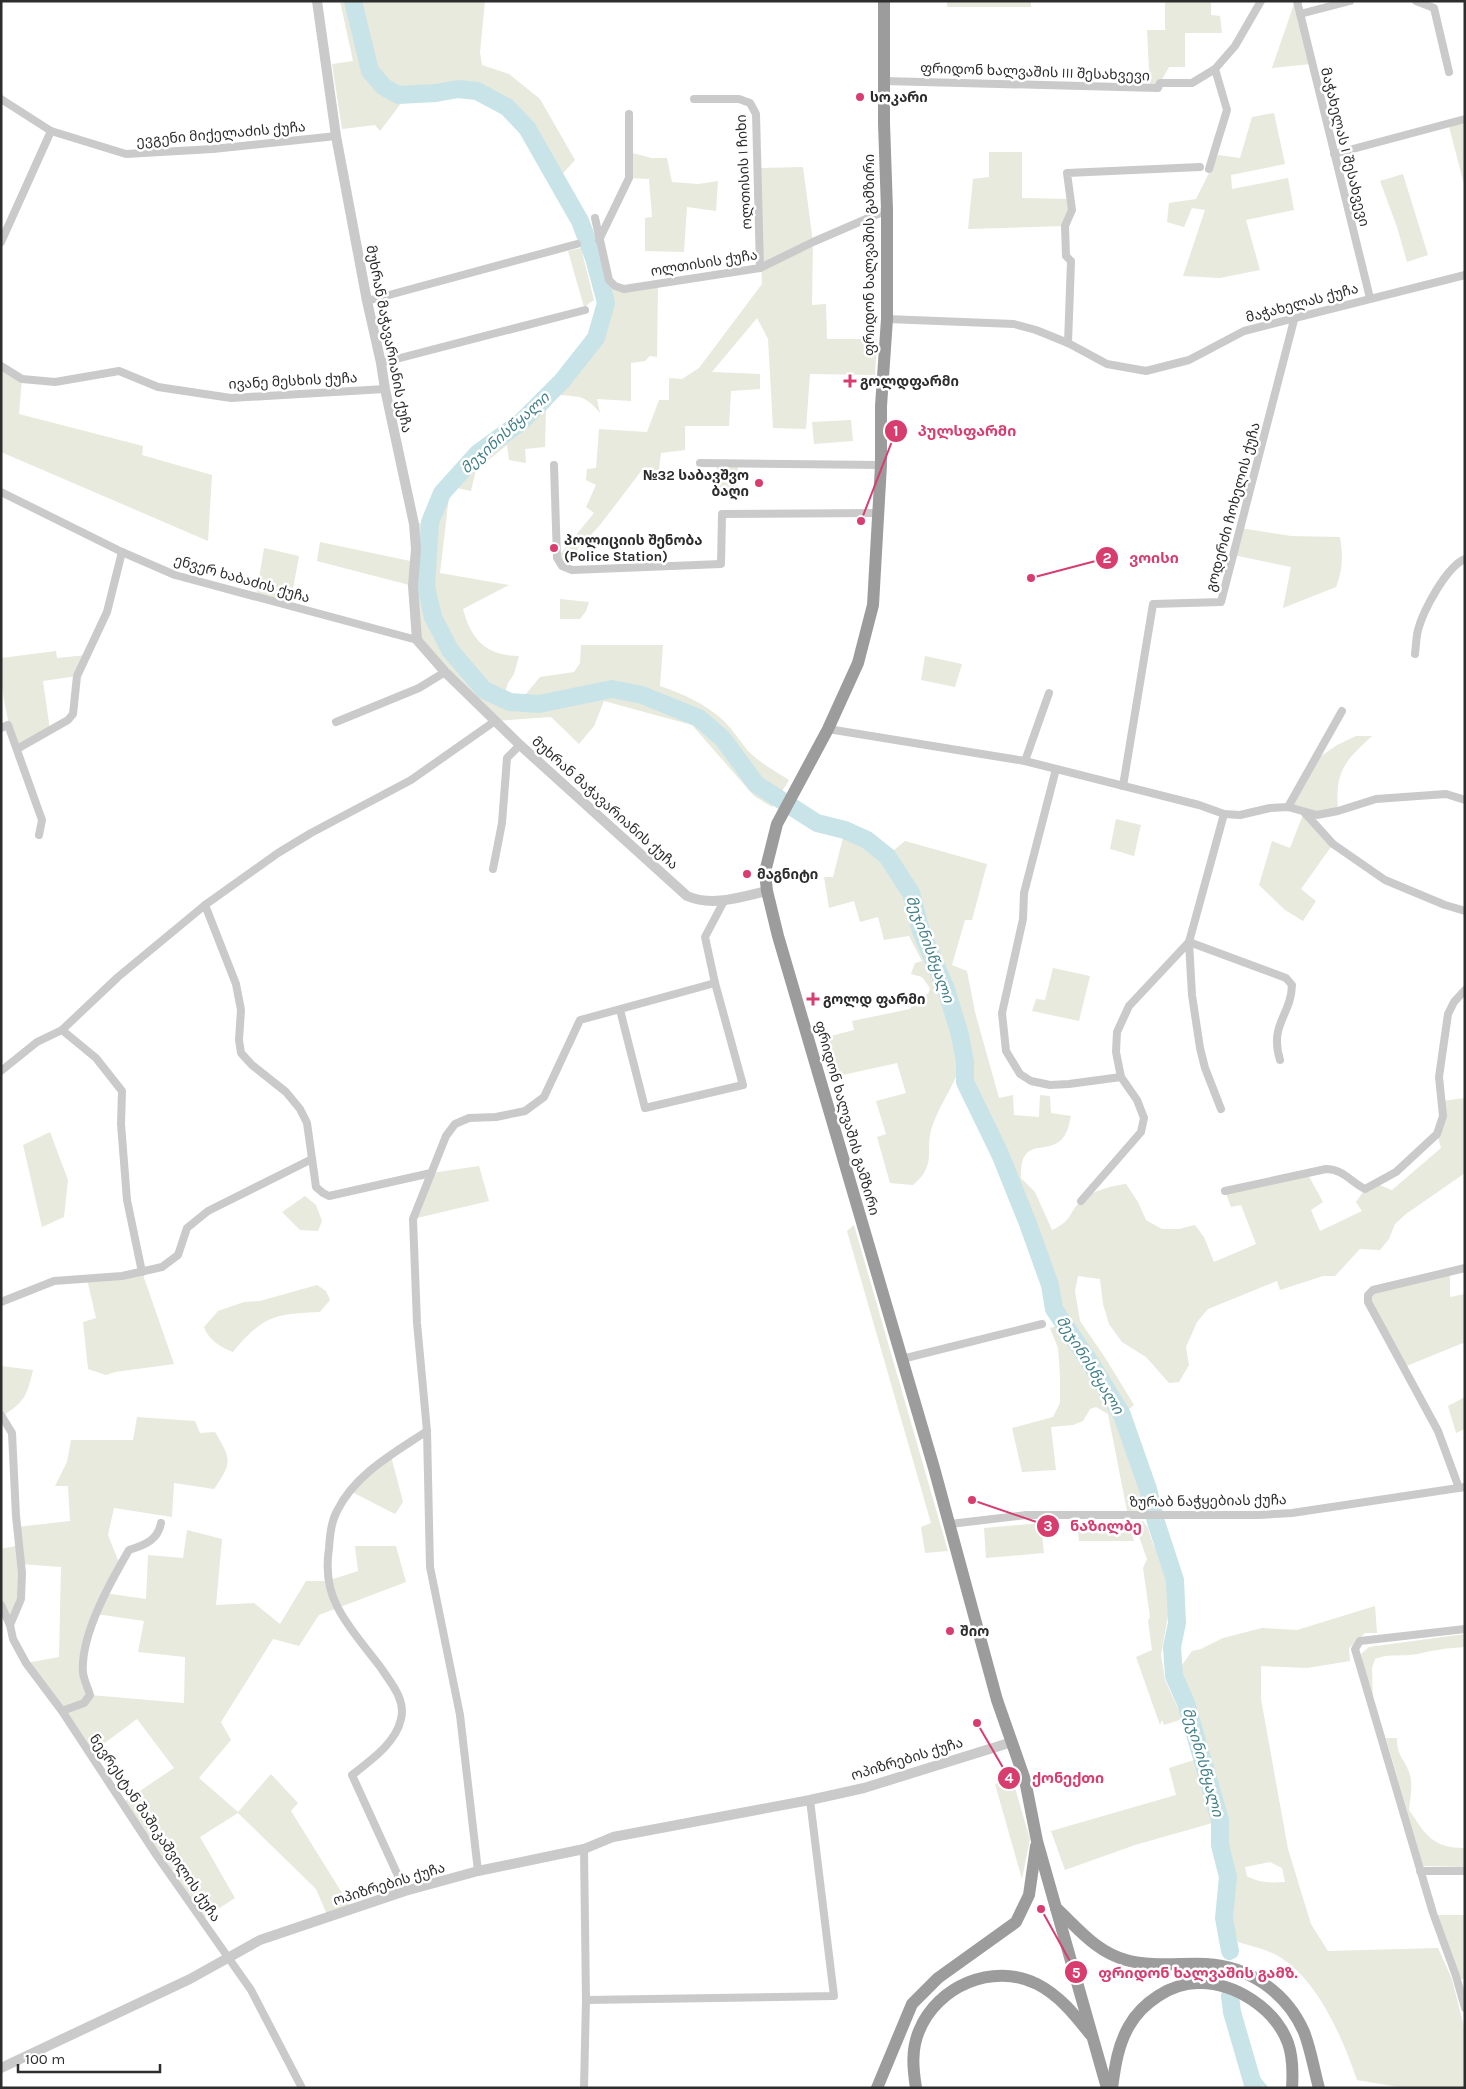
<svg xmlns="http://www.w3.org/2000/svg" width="1466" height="2089" font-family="Karla,'Noto Sans Georgian',sans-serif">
<rect width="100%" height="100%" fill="#fff"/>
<!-- green -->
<g fill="#e7eadc" fill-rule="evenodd">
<path d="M340,1H345C350,19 360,72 371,84C379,93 392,98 402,102L380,131L375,125L342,129L332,64L353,61Z"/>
<path d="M353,1H485L480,52L482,65L509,74L540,99L575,160L557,180C537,144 519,107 478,92C443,78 399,119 370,71C367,67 367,59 366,53C362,36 359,18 353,1Z"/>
<rect x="947" y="1" width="84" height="6"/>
<polygon points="1165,1 1211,1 1211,15 1220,16 1222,33 1185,33 1185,67 1169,67 1160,83 1150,88 1147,30 1165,30"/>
<polygon points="1295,1 1311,64 1272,68"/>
<polygon points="1274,113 1285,164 1231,175 1232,189 1288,178 1294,210 1246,220 1260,270 1220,278 1183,276 1205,210 1192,208 1184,227 1167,222 1169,203 1196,199 1218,155 1240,158 1252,117"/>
<polygon points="1465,119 1465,188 1448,123"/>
<polygon points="629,152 651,158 667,158 672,182 698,184 718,181 716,211 687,207 684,252 645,251 645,218 652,217 649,179 629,178"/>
<polygon points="989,152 1022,152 1022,198 1070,199 1072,210 1065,226 968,229 973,179 989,177"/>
<polygon points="803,167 813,242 812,305 826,304 827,339 877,339 875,375 810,374 806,429 773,428 768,339 757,318 712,372 760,374 760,389 731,391 729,426 685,426 685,450 661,453 659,470 642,470 600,525 562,566 557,558 594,513 586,507 596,485 586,480 587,469 596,468 599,429 647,432 659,400 669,400 669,378 682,379 699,368 762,284 758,168"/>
<polygon points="1403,174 1428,255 1407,262 1397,227 1380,181"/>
<polygon points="581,248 594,300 584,307 568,251"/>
<path d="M658,284L657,357L650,356L645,361L631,363V401L597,399L600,413C585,395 581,397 559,395L546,411L545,447L525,449L526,463L509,460L507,445L476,470L471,491L457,488L449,496L440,573L509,585L463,609C471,640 487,656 519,656L514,674L508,683L505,693L525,695L540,677L574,672L580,663L581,645H663L660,686C683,694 706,704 724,721C733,730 740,741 748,751C760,763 775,771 789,780L772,807L754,796L692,725L604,701L594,726L579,744L551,717L495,721L417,640L413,586L317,561L320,542L415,562L414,524L430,522L442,493L478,453L521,422L562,381L596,338L606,303L601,286Z"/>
<polygon points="1,366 22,379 19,414 143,446 142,455 212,475 208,541 1,452"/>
<polygon points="851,420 853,441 814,444 812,422"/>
<polygon points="717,464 738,464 737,497 716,497"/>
<path d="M1240,528L1291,536L1340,537C1343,555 1343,570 1336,587L1283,608L1291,567L1233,555Z"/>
<polygon points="264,548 299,556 290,605 256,597"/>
<polygon points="560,599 589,602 586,611 580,619 560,619"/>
<path d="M56,651L57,658L87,655L77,676L43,681L50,730L17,749C6,720 1,689 1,658Z"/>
<polygon points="925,656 962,664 955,687 921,680"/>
<path d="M1356,736H1372C1344,762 1335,771 1338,811L1306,812L1333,844L1301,889L1316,901L1303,921L1285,910L1259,885L1272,841L1290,848L1304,812L1288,807L1314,761L1337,745Z"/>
<polygon points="1116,819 1141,825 1134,856 1110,849"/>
<path d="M845,830L867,840L887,856L905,841L987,864L972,920H965L952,965L967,971L975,1012L999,1098L1013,1095L1014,1115L1039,1117L1040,1095L1050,1096L1051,1113L1071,1116C1069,1123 1068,1133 1062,1139C1046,1156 1020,1135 1021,1178L1035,1192L1052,1230C1074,1220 1068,1212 1082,1200C1095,1190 1111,1186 1126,1184L1138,1202L1146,1220L1162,1229H1179L1195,1225L1204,1237L1214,1262L1256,1244L1241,1205L1231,1207L1225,1191L1307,1173L1323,1202L1311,1210L1320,1231L1362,1211L1356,1202L1365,1189L1377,1184L1392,1190L1441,1148L1437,1134L1442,1101L1465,1098V1173L1406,1214L1395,1224L1389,1239L1380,1250L1360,1249L1335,1276H1323L1280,1290L1277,1281L1208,1309L1197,1322L1186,1347L1189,1365L1179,1382L1169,1383L1146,1357L1122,1342L1109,1324L1103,1304L1100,1279L1078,1276L1075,1291L1080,1321L1106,1359L1134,1405L1122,1415H1118L1147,1510L1127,1511L1108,1414L1096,1407L1090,1409L1083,1421L1073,1425L1051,1427L1056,1470L1022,1472L1012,1428L1053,1417L1060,1403V1375L1058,1348L1050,1328L1064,1324L1054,1309L1050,1285L1000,1154L965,1082L956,1077C949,1092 939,1108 933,1124C923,1150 939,1163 913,1185L890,1183L877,1137L886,1134L876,1101L906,1093L897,1063L829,1078L819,1039L854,1030L852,1021L910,1009L916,999L928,994L930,988L922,977L911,974L915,963L922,961L909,936L884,940L878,917L860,922L854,901L829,908L824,877H833Z"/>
<polygon points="1053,968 1090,976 1079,1021 1032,1011 1036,999 1045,1000"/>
<polygon points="50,1132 68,1180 64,1217 42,1227 23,1145"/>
<polygon points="479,1166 489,1201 413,1219 431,1173"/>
<polygon points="305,1196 316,1205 322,1221 318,1231 300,1230 282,1212"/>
<polygon points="854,1225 948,1551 925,1553 921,1527 931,1523 847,1231"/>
<polygon points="1450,1271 1450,1297 1465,1294 1465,1345 1463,1343 1404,1367 1368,1295"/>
<polygon points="142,1272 174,1364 115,1372 106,1375 88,1369 83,1322 96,1318 87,1279"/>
<path d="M317,1285L326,1291L330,1300L320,1312C274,1314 263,1316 233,1352C221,1348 208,1339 204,1327L218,1311L244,1302L260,1301Z"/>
<path d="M1,1366L33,1370C27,1395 25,1402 2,1416Z"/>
<polygon points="1465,1397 1465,1429 1456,1433 1448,1406"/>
<path d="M137,1417L195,1421L200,1433L215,1432C231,1459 233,1462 214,1489L174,1483L172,1517L114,1508L108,1535L120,1565L104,1593L146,1599L148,1555L183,1558L187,1530L222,1539L216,1605L254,1603L280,1624L306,1581H327L358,1571L355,1546H396L406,1582L319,1615L299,1646L273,1639L221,1722L231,1740L199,1778L238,1812L271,1774L298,1803L291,1811L352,1909L328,1917L316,1889L238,1813L200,1837L235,1898L201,1920L122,1803L174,1768L137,1719L90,1754L26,1663L59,1657L61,1567L21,1564L22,1585L10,1625L1,1605V1549L20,1545L17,1527L70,1521L68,1486H55L67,1462L71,1440H133ZM96,1614L144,1621L138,1652L185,1657L184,1703L90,1695L83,1672Z"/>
<polygon points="391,1456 403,1502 395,1514 350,1491"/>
<polygon points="1143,1521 1148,1528 1153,1544 1168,1572 1168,1616 1161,1655 1165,1680 1183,1719 1164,1725 1162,1720 1160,1725 1136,1657 1152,1650 1148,1621 1150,1617 1143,1568 1147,1559 1135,1525 1136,1523"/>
<polygon points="1129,1522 1134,1541 1079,1541 1077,1523"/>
<polygon points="1041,1523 1044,1553 986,1558 984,1528"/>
<path d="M1375,1606L1377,1633H1365L1349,1648L1350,1661L1307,1668L1261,1666V1699L1288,1849L1311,1924L1328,1951L1438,1948L1452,1979L1465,2031V2088H1405L1357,2080C1343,2039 1318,1979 1278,1956C1266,1949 1251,1946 1238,1942L1229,1911L1234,1876L1228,1856L1227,1832L1193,1713L1177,1672L1192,1651L1201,1649L1223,1638L1262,1628L1297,1630ZM1270,1862L1282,1868L1285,1882C1271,1883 1259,1883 1247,1876L1245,1867Z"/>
<path d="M1465,1634V1647C1448,1648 1434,1650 1418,1654C1403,1657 1389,1653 1375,1659L1372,1668L1373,1702L1368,1688L1361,1654L1369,1647Z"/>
<path d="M1386,1738H1397C1397,1758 1405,1758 1410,1775C1413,1786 1410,1798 1409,1810C1426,1835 1432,1848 1465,1848V1867L1423,1866Z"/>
<polygon points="1197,1759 1207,1780 1216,1822 1135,1845 1065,1870 1051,1831 1176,1795 1169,1768"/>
<polygon points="1012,1778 1030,1839 1022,1879 995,1784"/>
<polygon points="1437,1915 1465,1915 1465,1979 1460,1979"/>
</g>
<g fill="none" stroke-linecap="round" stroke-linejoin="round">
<!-- stream -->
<polyline stroke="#c9e4e8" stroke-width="3" points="1247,2064 1266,2087"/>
<!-- river -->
<g stroke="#c9e4e8" stroke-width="18">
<polyline points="353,1 370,71 384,87 398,95 436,93 458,89 477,91 507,107 527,128 580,221 594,258 606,303 596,338 562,381 521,422 478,453 442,493 430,522 426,586 433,617 450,650 484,690 510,702 539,704 612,689 642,695 699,718 723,739 756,784 817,823 845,830 867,840 887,856 911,893 921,931 946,989 960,1035 965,1062 965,1082 1000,1154 1027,1221 1050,1285 1054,1309 1091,1364 1122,1415 1148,1489 1156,1522 1175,1580 1177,1623 1172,1647 1174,1676 1186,1703 1220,1820 1220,1845 1228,1877 1224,1918 1230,1951"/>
<polyline points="1230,1996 1232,2012 1254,2088"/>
</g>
<!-- minor -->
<g stroke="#cacaca" stroke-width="8">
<polyline points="1297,1 1370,298"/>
<polyline points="1416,1 1434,8 1449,72"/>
<polyline points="1300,14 1350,1"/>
<polyline points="884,81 1158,88 1160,83 1192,83 1215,69 1235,46 1261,1"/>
<polyline points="1,99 51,131 126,154 213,149 336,136"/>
<polyline points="694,99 739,99 750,103 756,114 760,268"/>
<polyline points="1334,154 1465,119"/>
<polyline points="1209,169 1227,110 1215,69"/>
<polyline points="595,218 609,280 615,286 624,289 760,268 813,242 887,210"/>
<polyline points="599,240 629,178 629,114"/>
<polyline points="1,242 51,131"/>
<polyline points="367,301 577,244"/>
<polyline points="887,319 1014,324 1036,330 1068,343 1107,364 1146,371 1189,360 1244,331 1465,275"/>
<polyline points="1068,343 1071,261 1066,256 1065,226 1072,210 1067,173 1200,167"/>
<polyline points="381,363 585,310"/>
<polyline points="1,366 22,379 55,382 119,371 158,387 231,398 385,389"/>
<polyline points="700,463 881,465"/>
<polyline points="554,465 557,558 562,566 572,570 721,564 722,514 879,513"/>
<polyline points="1,492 122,552 175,575 417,640"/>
<path d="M1415,654C1416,646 1416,638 1418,630C1423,611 1446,567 1465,559"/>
<polyline points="336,722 419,688 445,672"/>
<polyline points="1,728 8,725 42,820 39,835"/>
<polyline points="828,729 1025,761 1199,805 1224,814 1240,815 1270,808 1288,807 1317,815 1338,811 1376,799 1446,794 1465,800"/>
<polyline points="17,749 68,720 73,714 77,676 107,612 122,552"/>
<polyline points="1025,761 1049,693"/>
<polyline points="1056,769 1024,893 1023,919 1002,1013 1006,1051 1020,1074 1031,1081 1050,1085 1069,1084 1121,1077"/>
<polyline points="1123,786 1153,604 1221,602 1294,320"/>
<polyline points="1288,807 1342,711"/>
<polyline points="1304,812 1333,844 1385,880 1445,905 1465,911"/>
<polyline points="493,869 502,823 507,758 520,745"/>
<polyline points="205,905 236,984 241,1010 239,1040 241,1053 252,1065 286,1092 300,1109 307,1123 316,1187 323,1193 329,1196 431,1173"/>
<polyline points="620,1010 645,1108 743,1085 715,983 705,937 724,901"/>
<polyline points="62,1030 96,1058 122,1091 121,1124 127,1200 142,1272"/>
<polyline points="1,1071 37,1042 62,1030 118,977 205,905 278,853 311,833 411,780 495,721"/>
<polyline points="1221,1109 1205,1068 1200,1048 1192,995 1189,942 1224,814"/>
<path d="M1225,1191L1326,1169C1343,1169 1351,1182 1365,1189L1396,1172L1437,1134L1443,1116L1439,1077L1448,1014L1454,1002L1465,990"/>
<path d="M1081,1201L1141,1132L1144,1118L1137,1100L1121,1077L1116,1052L1117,1032L1129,1006L1189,942L1286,978L1292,985C1291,1016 1269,1024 1280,1060"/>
<polyline points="1,1302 54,1281 122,1276 162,1267 178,1255 187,1228 208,1211 312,1159"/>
<polyline points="902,1359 1042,1324"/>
<polyline points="1,1415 12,1433 16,1516 22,1573 21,1599 10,1625 13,1639 26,1663 62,1711 157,1856 251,1990 302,2088"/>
<polyline points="1459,1488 1438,1431 1368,1302 1368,1295 1373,1290 1465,1268"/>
<polyline points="950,1524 1026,1515 1259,1515 1292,1513 1465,1487"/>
<polyline points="1,1605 10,1625"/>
<polyline points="1465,1629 1360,1641 1355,1649 1433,1913 1456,1976 1465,2008"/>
<path d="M62,1711L84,1703L90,1695C88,1688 84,1680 83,1673C80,1635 111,1581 129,1550C145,1545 158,1540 161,1523"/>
<polyline points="584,1849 586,2000 584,2088"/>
<polyline points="478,1871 460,1715 430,1567 427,1431 417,1323 413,1219 446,1136 455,1124 469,1118 496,1117 525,1111 544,1097 580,1020 715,983"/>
<polyline points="1420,1871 1465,1871"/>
<path d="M405,1891L352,1775C370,1761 396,1743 401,1719C406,1700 391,1683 381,1668C367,1649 347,1627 337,1606C327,1587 326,1568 329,1548C330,1536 331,1522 337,1511C355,1474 394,1453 427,1431"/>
<polyline points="586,2000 834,1996 810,1800"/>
</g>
<!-- tertiary -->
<g stroke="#cacaca" stroke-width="10">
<path d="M317,1L336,136L367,301L381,363L385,389L414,524L416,549L413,586L417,640L445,672L520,745L687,896C713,907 740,897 767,891"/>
<polyline points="1,2068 190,1979 260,1940 405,1891 478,1871 584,1849 613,1837 810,1800 864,1788 1012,1742"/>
</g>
<!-- trunk -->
<g stroke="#9c9c9c" stroke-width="12">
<polyline points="884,1 884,123 887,210 887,319 881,406 881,465 873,605 858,663 828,729 777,824 765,872 767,891 778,936 934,1468 997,1700 1025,1780 1037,1841 1107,2088"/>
<path d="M1056,1908C1078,1928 1096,1952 1126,1960C1151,1967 1180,1963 1206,1964C1249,1966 1287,1993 1304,2032C1311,2050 1314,2070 1319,2088"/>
<polyline points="877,2088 912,2004 938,1978 1016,1922 1029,1895 1036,1846"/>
<path d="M916,2088C913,2069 911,2050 919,2031C937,1986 993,1962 1037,1984C1059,1995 1075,2015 1090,2034"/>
<path d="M1112,2088C1115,2066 1118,2045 1129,2026C1142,2003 1171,1983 1198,1983C1234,1982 1275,2008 1288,2043C1293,2057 1293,2073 1292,2088"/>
</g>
</g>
<!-- markers -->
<g fill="#d73d6e" stroke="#fff" stroke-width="2">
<circle cx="860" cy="97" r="5"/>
<path d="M847.5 373.5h5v5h5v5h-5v5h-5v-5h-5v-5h5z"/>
<circle cx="759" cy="483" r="5"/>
<circle cx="554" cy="548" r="5"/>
<circle cx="747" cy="874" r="5"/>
<path d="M810.5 991.5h5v5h5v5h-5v5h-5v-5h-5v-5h5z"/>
<circle cx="950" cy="1631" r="5"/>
</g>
<g text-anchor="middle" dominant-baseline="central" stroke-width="5" stroke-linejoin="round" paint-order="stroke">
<!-- street labels -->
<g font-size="14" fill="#2d2d2d" stroke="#fff">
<text transform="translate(1035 72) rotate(2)">ფრიდონ ხალვაშის III შესახვევი</text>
<text transform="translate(221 134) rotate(-5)">ევგენი მიქელაძის ქუჩა</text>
<text transform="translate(1345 147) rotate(76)">მაჭახელას I შესახვევი</text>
<text transform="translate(744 172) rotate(-93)">ოლთისის I ჩიხი</text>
<text transform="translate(869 255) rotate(-90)">ფრიდონ ხალვაშის გამზირი</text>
<text transform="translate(704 263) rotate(-9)">ოლთისის ქუჩა</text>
<text transform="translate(1302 303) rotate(-15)">მაჭახელას ქუჩა</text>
<text transform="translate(389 339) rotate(79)">მუხრან მაჭავარიანის ქუჩა</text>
<text transform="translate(293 381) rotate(-3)">ივანე მესხის ქუჩა</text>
<text transform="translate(1233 507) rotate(-75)">გოდერძი ჩოხელის ქუჩა</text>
<text transform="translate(242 579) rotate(16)">ენვერ ხაბაძის ქუჩა</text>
<text transform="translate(605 803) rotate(42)">მუხრან მაჭავარიანის ქუჩა</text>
<text transform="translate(847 1118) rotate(74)">ფრიდონ ხალვაშის გამზირი</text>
<text transform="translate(1208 1501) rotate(-1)">ზურაბ ნაჭყებიას ქუჩა</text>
<text transform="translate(907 1759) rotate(-17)">ოპიზრების ქუჩა</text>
<text transform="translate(155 1828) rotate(56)">ნევრესტან შაშიკაშვილის ქუჩა</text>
<text transform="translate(389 1884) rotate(-17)">ოპიზრების ქუჩა</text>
</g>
<!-- poi labels -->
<g font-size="14" font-weight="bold" fill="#2d2d2d" stroke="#fff" text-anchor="start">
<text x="870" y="97">სოკარი</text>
<text x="860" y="381">გოლდფარმი</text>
<text x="749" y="475" text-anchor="end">№32 საბავშვო<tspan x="749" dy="16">ბაღი</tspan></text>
<text x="564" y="540">პოლიციის შენობა<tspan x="564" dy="16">(Police Station)</tspan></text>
<text x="757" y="874">მაგნიტი</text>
<text x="823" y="999">გოლდ ფარმი</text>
<text x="960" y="1631">შიო</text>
</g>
<!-- water labels -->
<g font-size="15" font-style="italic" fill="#427f89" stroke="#fff">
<text transform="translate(505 433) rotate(-42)">მეჯინისწყალი</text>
<text transform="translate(930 949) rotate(70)">მეჯინისწყალი</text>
<text transform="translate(1090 1365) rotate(58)">მეჯინისწყალი</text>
<text transform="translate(1203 1762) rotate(74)">მეჯინისწყალი</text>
</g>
</g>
<!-- callouts -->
<path fill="none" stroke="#d73d6e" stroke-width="2" d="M861 521L896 431M1031 578L1107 558M972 1500L1048 1526M977 1723L1009 1778M1041 1909L1076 1972"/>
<g fill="#d73d6e" stroke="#fff" stroke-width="2">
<circle cx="861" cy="521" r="5"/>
<circle cx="1031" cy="578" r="5"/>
<circle cx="972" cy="1500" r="5"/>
<circle cx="977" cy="1723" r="5"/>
<circle cx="1041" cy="1909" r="5"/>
<circle cx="896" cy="431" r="12"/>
<circle cx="1107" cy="558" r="12"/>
<circle cx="1048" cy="1526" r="12"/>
<circle cx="1009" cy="1778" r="12"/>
<circle cx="1076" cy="1972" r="12"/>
</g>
<g font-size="15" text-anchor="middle" font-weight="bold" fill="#fff">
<text x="896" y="436">1</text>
<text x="1107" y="563">2</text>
<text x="1048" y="1531">3</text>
<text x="1009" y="1783">4</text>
<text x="1076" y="1978">5</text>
</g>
<g font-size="15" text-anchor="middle" font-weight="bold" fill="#d73d6e" stroke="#fff" stroke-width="5" stroke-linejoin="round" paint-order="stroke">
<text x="967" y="436">პულსფარმი</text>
<text x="1154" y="563">ვოისი</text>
<text x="1106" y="1531">ნაზილბე</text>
<text x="1068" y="1783">ქონექთი</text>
<text x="1198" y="1978">ფრიდონ ხალვაშის გამზ.</text>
</g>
<!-- border -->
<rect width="1466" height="2089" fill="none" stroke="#2d2d2d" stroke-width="5"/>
<!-- scale -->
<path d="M18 2064v8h142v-8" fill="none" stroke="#2d2d2d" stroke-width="2.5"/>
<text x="25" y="2064" font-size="15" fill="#2d2d2d" stroke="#ffffff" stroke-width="4" paint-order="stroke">100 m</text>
</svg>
